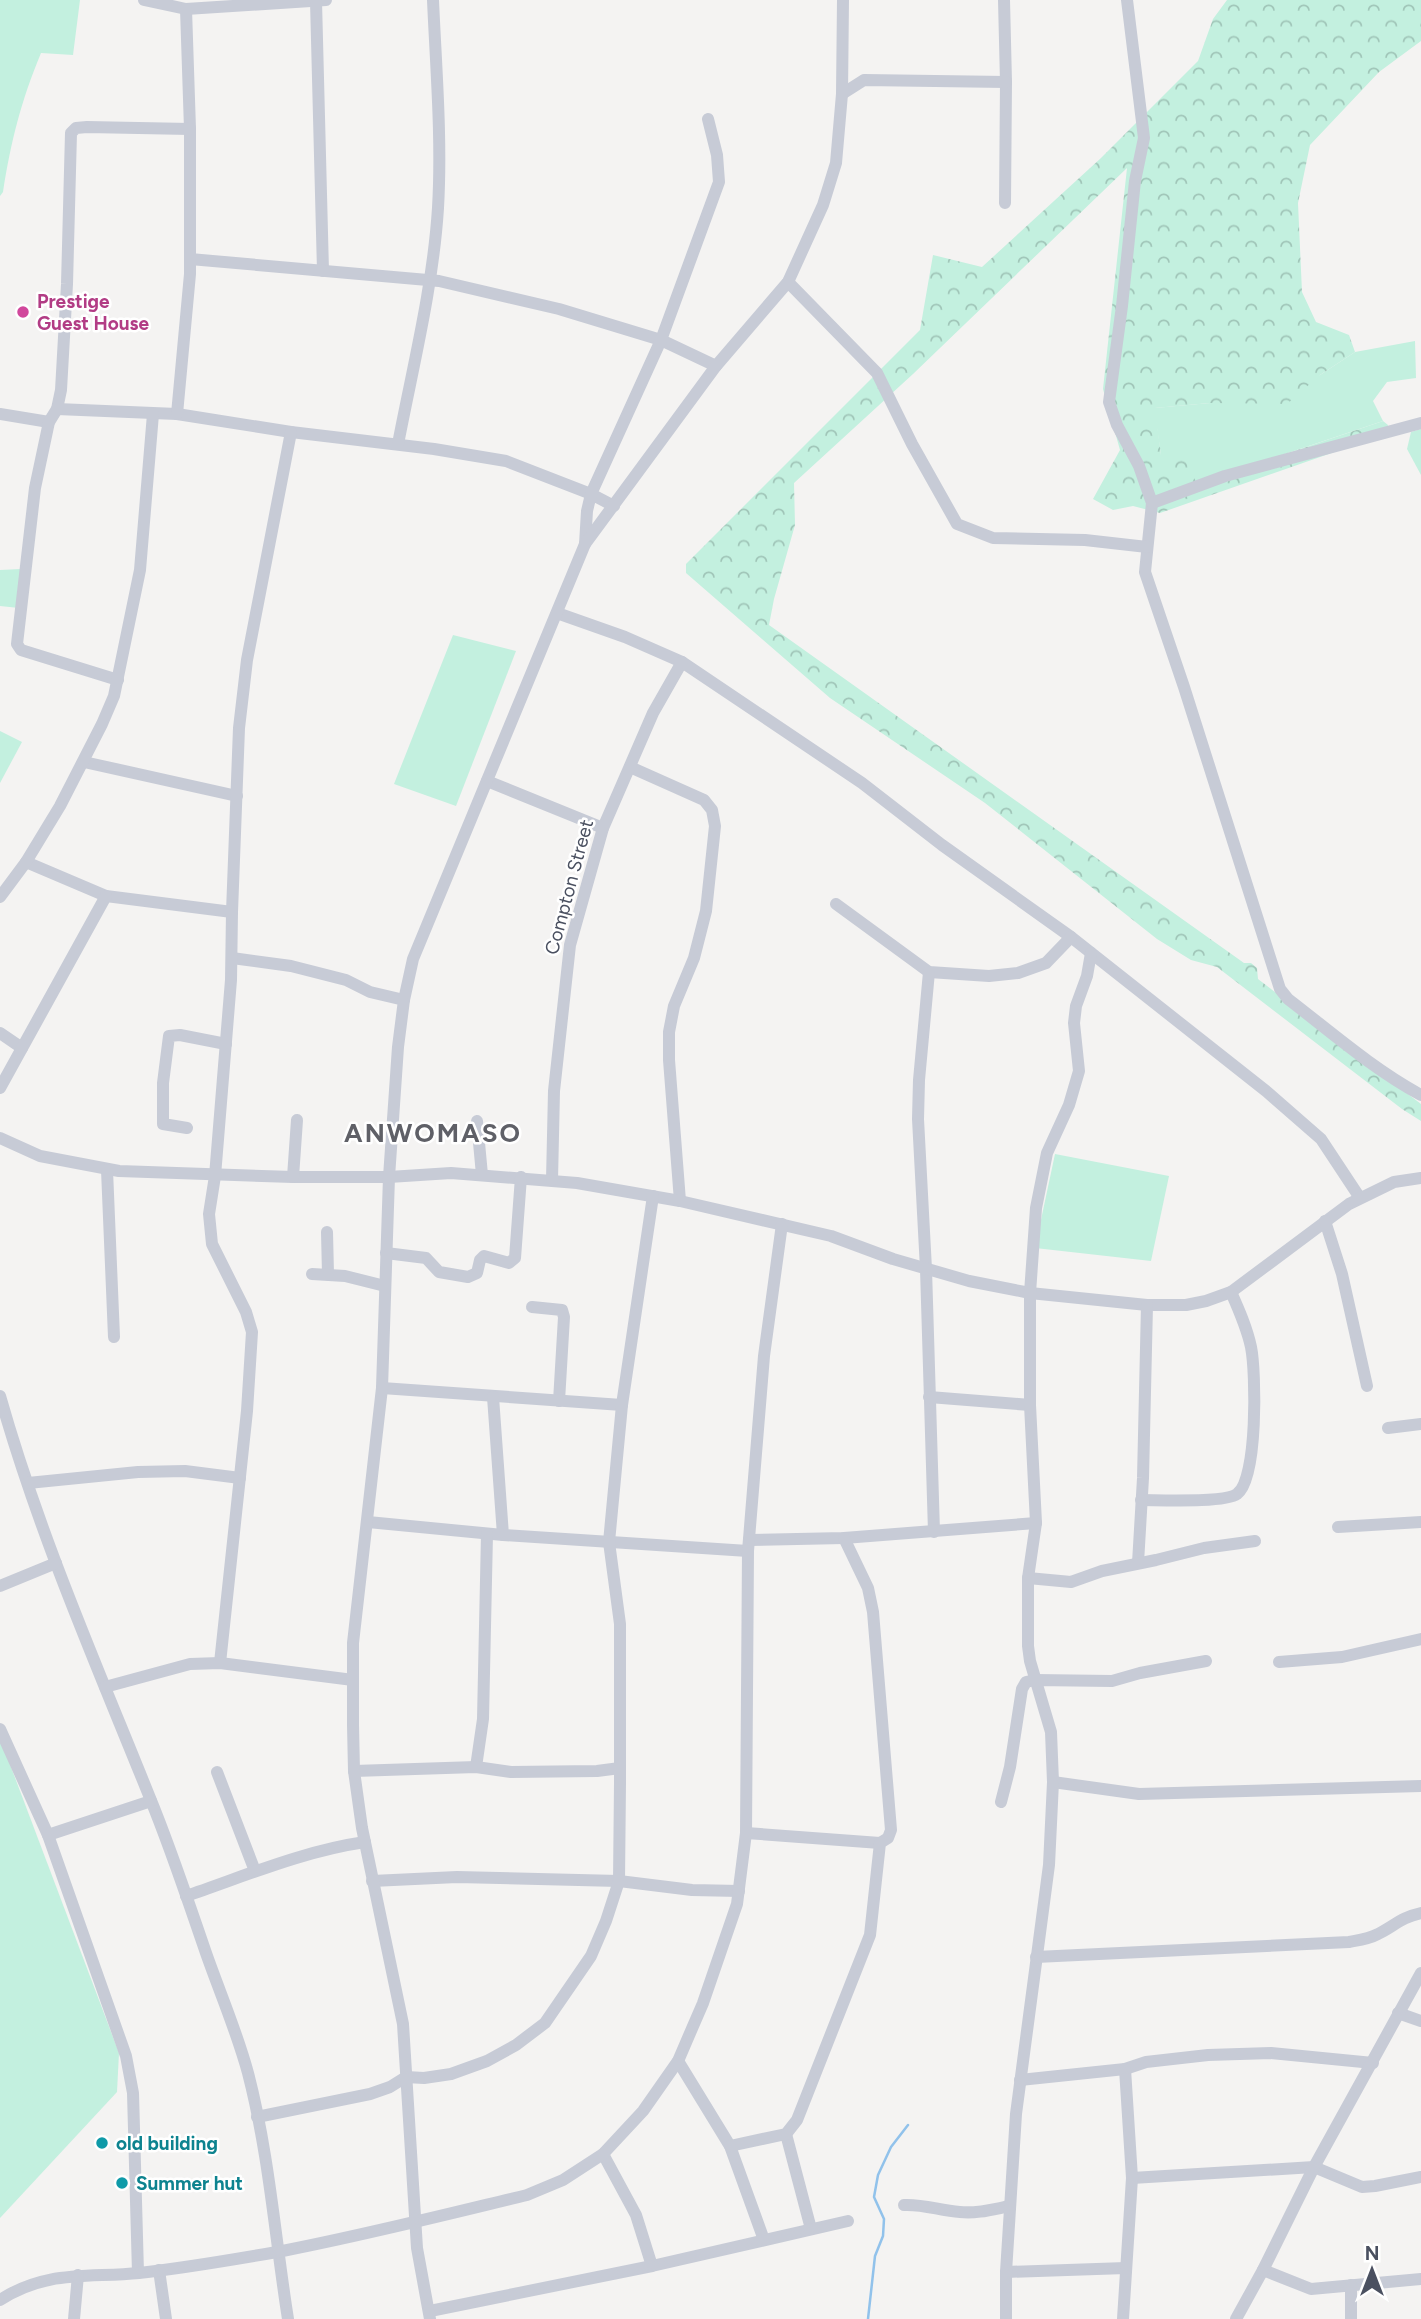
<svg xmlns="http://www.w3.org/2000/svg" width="1421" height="2319" font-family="Figtree,sans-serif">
<defs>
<pattern id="forest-crowns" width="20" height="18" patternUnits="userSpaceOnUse" patternTransform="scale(1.75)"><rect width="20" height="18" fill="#c3f0df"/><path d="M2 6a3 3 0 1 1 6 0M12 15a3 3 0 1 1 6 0" fill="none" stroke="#a0c5b8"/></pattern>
</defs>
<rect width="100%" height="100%" fill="#f4f3f2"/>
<!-- grass -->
<g fill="#c3f0df">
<path d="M0,0H80L73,55L41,53C21,101 11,141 3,192L0,196Z"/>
<polygon points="1415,341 1416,378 1387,382 1373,401 1383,421 1196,484 1161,455 1154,408 1210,403 1320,375 1355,352"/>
<polygon points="1421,429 1421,475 1407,449 1411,432"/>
<polygon points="21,569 19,608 0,606 0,570"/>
<polygon points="453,635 516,651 456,806 394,784"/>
<polygon points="0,731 22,742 0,783"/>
<polygon points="1055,1154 1169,1176 1151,1261 1035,1248"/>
<polygon points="0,1738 119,2053 117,2092 0,2218"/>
</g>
<!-- forest -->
<polygon fill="url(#forest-crowns)" points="1227,0 1421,0 1421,41 1379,72 1310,145 1298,203 1302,292 1316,322 1349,335 1355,352 1320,375 1287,404 1210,403 1155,408 1161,455 1184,455 1197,484 1383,421 1388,425 1386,434 1160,513 1133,506 1113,510 1093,499 1120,450 1103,389 1127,168 913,374 794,483 795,525 774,599 769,625 1244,963 1251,963 1257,968 1258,979 1421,1104 1421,1121 1402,1109 1217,967 1191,960 1157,939 985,803 830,698 686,573 686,564 920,330 933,255 982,267 1101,158 1198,61 1213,19"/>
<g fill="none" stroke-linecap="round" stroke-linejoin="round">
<!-- stream -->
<polyline stroke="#91c2eb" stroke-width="2.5" points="868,2319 875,2256 883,2236 884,2219 874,2197 878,2175 891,2147 908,2125"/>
<!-- minor -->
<g stroke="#c7cbd6" stroke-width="12">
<polyline points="144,0 186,9 326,0"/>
<polyline points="1004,0 1006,82 1005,203"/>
<path d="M1127,0L1144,138L1135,181L1122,306L1109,402L1117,425L1139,466L1152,503L1145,572L1184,687L1280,989L1288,999C1331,1032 1373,1069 1421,1095"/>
<polyline points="316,1 323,271"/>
<polyline points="842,94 864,80 1006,82"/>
<polyline points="190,259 439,281 559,309 661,340 716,366"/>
<polyline points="788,282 877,373 912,444 957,524 993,538 1085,540 1147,547"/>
<polyline points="57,409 177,414 291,432 434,449 506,461 591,494 614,506"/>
<polyline points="0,414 49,422"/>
<polyline points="177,414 190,274 190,129 186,9"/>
<path d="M398,444C413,366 433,287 438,208C442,139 436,69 433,0"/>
<polyline points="1152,503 1225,476 1421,423"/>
<polyline points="585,544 587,511 591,494 661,340 719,182 717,155 708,119"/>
<polyline points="557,613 625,637 682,662 862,783 942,845 1071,937 1266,1091 1321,1139 1360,1198"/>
<polyline points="118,680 21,650 17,644 35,488 49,422 57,409 61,390 67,284 71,133 76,128 87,127 190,129"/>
<polyline points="84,762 237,796"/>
<polyline points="630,767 704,800 712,810 715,826 706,911 694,958 674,1006 669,1032 669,1060 680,1201"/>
<polyline points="487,781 603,828"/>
<polyline points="26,862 106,896 232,912"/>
<polyline points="0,897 26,862 60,806 102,724 114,696 140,570 153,414"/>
<polyline points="836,904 929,972 989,976 1018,973 1046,963 1071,937"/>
<polyline points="232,958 291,966 346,980 370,992 404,1000"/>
<polyline points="929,972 919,1080 918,1119 926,1269 934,1532"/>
<polyline points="0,1033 22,1048"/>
<polyline points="0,1088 106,896"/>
<polyline points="477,1121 482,1175"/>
<polyline points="187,1128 163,1124 163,1083 169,1036 180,1035 226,1044"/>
<polyline points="0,1138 40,1156 119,1171 293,1177 389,1177 451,1173 577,1183 680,1201 831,1236 893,1259 969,1281 1030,1293 1147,1305 1186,1305 1206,1301 1231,1292 1349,1204 1394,1182 1421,1178"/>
<polyline points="107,1170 114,1337"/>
<polyline points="293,1177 297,1120"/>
<polyline points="552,1180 554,1091 570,945 603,828 653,713 682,662"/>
<polyline points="1325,1221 1342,1274 1367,1386"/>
<polyline points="327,1232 328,1274"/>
<polyline points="386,1253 426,1258 439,1272 468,1277 477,1273 480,1260 484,1256 509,1263 515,1258 521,1177"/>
<polyline points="312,1274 345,1276 385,1286"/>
<polyline points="532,1307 562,1310 564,1317 559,1401"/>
<polyline points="382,1388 622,1405"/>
<path d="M0,1396C39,1534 97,1666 150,1798C171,1849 188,1901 206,1953C220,1993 237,2032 248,2073C269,2154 275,2237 288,2319"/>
<polyline points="493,1397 503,1535"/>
<polyline points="929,1397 1030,1405"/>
<polyline points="1388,1428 1421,1424"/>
<polyline points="28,1483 138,1472 185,1471 240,1478"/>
<path d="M1141,1500C1160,1500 1225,1503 1237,1494C1258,1479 1256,1372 1251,1347C1247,1328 1239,1310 1231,1292"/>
<polyline points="368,1522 503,1535 748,1551"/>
<polyline points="1338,1527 1421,1522"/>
<polyline points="749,1540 844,1538 1036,1523"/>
<polyline points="1138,1563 1143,1478 1147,1305"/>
<polyline points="1028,1578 1071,1582 1102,1571 1156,1560 1204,1548 1255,1541"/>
<polyline points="0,1586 56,1563"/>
<polyline points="1279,1662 1342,1657 1421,1639"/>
<polyline points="220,1663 247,1411 252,1332 246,1312 212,1244 209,1214 215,1176 231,980 232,912 239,728 247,660 291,432"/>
<polyline points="105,1687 190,1664 220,1663 353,1680"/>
<polyline points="0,1729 48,1835 126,2056 133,2093 138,2273"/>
<polyline points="476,1767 483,1719 487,1534"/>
<polyline points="354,1771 476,1767 511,1772 597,1771 620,1768"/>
<polyline points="217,1772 255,1871"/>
<polyline points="1053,1782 1139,1794 1421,1786"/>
<polyline points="1001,1802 1010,1767 1022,1689 1026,1682 1035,1680 1112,1681 1140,1673 1206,1661"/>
<polyline points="746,1833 880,1843"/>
<polyline points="48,1835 151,1801"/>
<polyline points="372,1881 457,1877 619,1881 692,1890 739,1891"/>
<path d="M186,1896C245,1876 303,1851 365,1842"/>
<path d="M1036,1957L1349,1942C1360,1940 1369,1939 1378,1934C1394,1926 1402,1917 1421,1913"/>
<polyline points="1398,2013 1421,2021"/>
<polyline points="678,2061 730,2146 764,2240"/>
<polyline points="1020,2080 1125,2069 1146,2062 1208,2055 1271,2053 1373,2063"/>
<polyline points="257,2117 370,2094 390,2087 406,2077 424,2078 451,2074 487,2061 516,2045 545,2023 591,1956 606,1921 619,1881 620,1783 620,1624 609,1542 622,1405 653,1196"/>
<polyline points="786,2134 811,2229"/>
<polyline points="730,2146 786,2134 797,2120 870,1935 880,1843 888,1838 891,1830 873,1612 868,1588 844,1538"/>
<polyline points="603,2154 636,2215 652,2266"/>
<polyline points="1132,2178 1314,2167 1362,2187 1375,2186 1421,2177"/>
<path d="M904,2205C925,2204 940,2211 960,2212C977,2214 994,2209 1010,2206"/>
<polyline points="159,2270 166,2319"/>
<polyline points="1263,2270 1311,2289 1421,2279"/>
<polyline points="1006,2272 1126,2268"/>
<path d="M0,2300C46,2270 88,2278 139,2273C185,2268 231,2260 277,2252C361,2236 444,2215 527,2195L563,2180L603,2154L643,2111L678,2061L703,2003L737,1904L746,1833L748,1551L764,1356L782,1224"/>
<polyline points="430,2311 652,2266 848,2221"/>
<polyline points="74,2319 78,2275"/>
<polyline points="430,2319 417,2248 403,2024 362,1828 354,1771 353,1725 353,1643 382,1388 389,1177 398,1047 404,1000 413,959 585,544 716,366 788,282 823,205 836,163 842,94 843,0"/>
<polyline points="1006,2319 1006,2272 1016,2114 1049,1865 1053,1782 1051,1732 1030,1661 1028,1646 1028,1578 1036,1523 1030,1405 1030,1293 1036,1208 1047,1153 1069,1105 1079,1071 1074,1023 1076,1006 1087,976 1091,953"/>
<polyline points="1123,2319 1132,2178 1125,2069"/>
<polyline points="1236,2319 1263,2270 1314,2167 1421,1973"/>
<polyline points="1351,2319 1351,2285"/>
</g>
</g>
<!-- markers -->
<circle fill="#d1479c" stroke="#fff" stroke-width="2.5" cx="23" cy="312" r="7"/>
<g fill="#0f9aa8" stroke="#fff" stroke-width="2.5">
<circle cx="102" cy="2143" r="7"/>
<circle cx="122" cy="2183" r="7"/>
</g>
<g text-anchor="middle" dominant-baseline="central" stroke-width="5" stroke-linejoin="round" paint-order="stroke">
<!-- hotel labels -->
<g font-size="19" font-weight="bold" fill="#b23c85" stroke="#fff" text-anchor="start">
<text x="37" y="301">Prestige<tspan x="37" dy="22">Guest House</tspan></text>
</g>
<!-- street labels -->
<g font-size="19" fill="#4a5060" stroke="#fff">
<text transform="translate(569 887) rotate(-75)">Compton Street</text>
</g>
<!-- culture labels -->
<g font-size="19" font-weight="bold" fill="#0d838f" stroke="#fff" text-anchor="start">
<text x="116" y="2143">old building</text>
<text x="136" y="2183">Summer hut</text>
</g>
<!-- district labels -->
<g font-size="26" font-weight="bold" letter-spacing="2" fill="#5f6067" stroke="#fff">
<text x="433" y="1133">ANWOMASO</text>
</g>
</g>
<!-- north arrow -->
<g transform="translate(1372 2270)" stroke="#ffffff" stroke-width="5" paint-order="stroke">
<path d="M0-5L12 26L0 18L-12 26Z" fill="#4a5060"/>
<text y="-10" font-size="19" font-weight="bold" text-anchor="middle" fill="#4a5060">N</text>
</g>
</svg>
